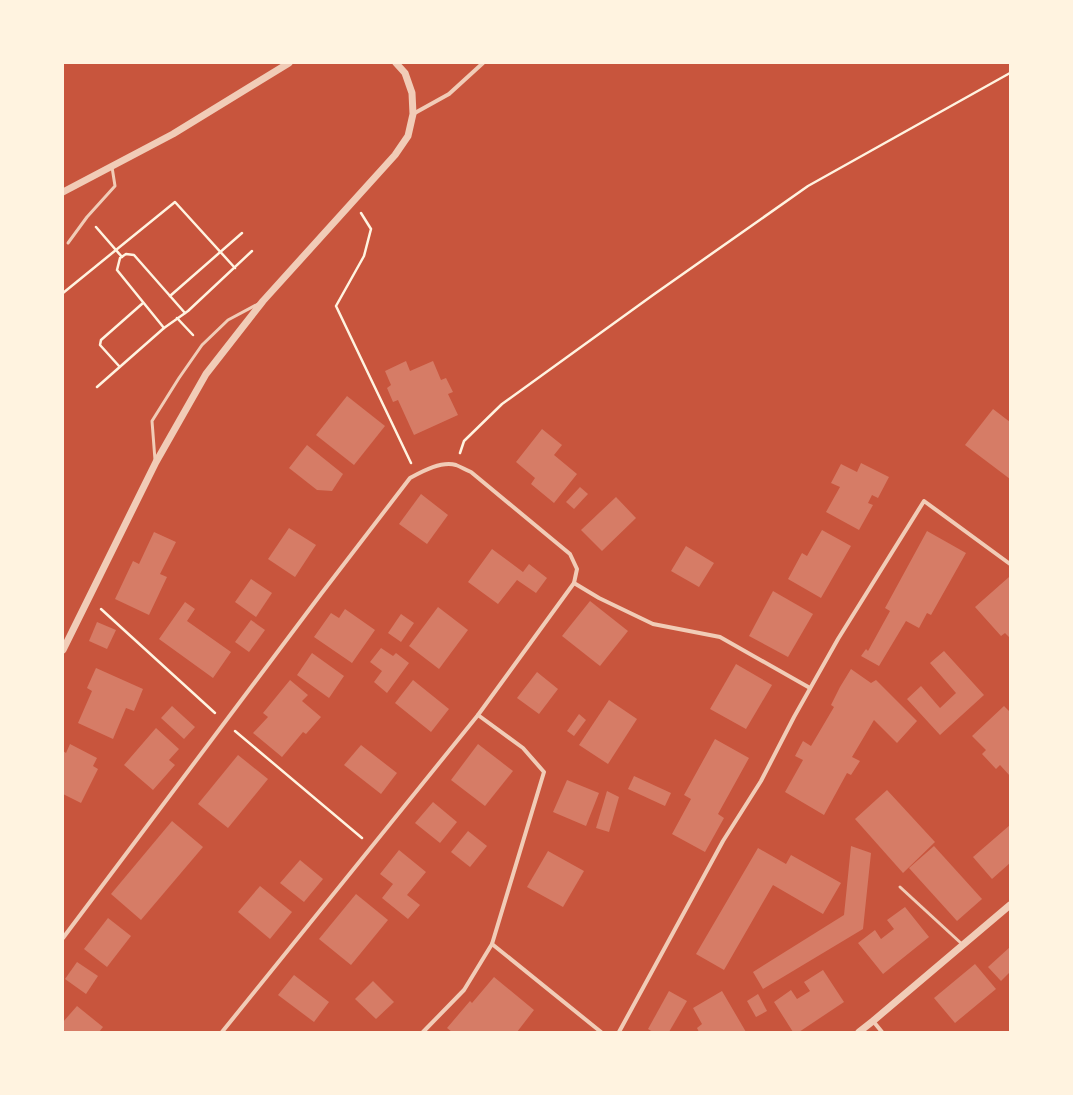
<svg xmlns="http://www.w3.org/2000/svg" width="1073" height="1095" font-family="'Fira Sans',sans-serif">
<rect width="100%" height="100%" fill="#c8553d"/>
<!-- building -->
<g fill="#d67c66">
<polygon points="406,361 410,371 433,361 441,380 446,378 453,392 448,394 458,415 414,435 398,400 393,402 387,388 391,385 385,371"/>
<polygon points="347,396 385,426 354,465 316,435"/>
<polygon points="993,409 1010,422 1010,479 965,445"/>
<polygon points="542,429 562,445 554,455 577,474 554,503 531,484 535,478 516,462"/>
<polygon points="307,445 343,474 332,491 317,490 289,468"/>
<polygon points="861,463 889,477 878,498 872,495 868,503 873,505 859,530 826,512 840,487 831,483 841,464 857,472"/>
<polygon points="580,487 588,494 574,509 566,502"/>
<polygon points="421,494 448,515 427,544 399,524"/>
<polygon points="616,497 636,518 602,551 581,530"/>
<polygon points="289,528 316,545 295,577 268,559"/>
<polygon points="822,530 851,546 821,598 788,579 802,553 807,556"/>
<polygon points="927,531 966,553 931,615 927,613 919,628 906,621 879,666 861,656 866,649 868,651 890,611 885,608"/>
<polygon points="154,532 176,542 160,574 167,577 149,615 115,599 133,561 139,564"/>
<polygon points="686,546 714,563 699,587 671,571"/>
<polygon points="492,549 523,572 529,564 547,578 536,593 517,580 498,604 468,582"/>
<polygon points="1009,577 1010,579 1010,638 1005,633 1001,636 975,607"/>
<polygon points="251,579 272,593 256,617 235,602"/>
<polygon points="773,591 813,614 788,657 749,636"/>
<polygon points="590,601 628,631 600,666 562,636"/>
<polygon points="185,602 195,609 187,621 231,652 213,678 159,639"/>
<polygon points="438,607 468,630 439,669 409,646"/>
<polygon points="345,609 375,630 352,663 314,637 331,613 339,618"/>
<polygon points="401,614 414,623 401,642 388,633"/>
<polygon points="251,620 265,630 249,652 235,642"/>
<polygon points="97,622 116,630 107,649 89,641"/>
<polygon points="381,648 393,656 396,653 409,663 387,693 374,682 382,671 370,662"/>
<polygon points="944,651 984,695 940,735 907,699 921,686 940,708 956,693 930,663"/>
<polygon points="312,653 344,676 329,698 297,675"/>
<polygon points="736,664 772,685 746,729 710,709"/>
<polygon points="96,668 143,689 134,711 126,708 113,739 78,723 92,691 87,688"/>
<polygon points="851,669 871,683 876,680 917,721 897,743 874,720 852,757 860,761 851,775 847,773 824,815 785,792 803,760 795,756 803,741 811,746 834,707 831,705 840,687"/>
<polygon points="537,672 558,689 539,714 517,698"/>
<polygon points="290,680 308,695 302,701 321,717 306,734 303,732 282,757 253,733 268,717 263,713"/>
<polygon points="413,680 449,709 431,732 395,703"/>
<polygon points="609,700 637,719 608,764 579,745"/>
<polygon points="172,706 195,727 184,739 161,718"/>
<polygon points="1004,706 1010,712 1010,776 1000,765 996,769 982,754 986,750 972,736"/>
<polygon points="579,714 586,720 574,736 567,731"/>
<polygon points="156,728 179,749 169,760 175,765 153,790 124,765"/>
<polygon points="715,739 749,758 718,814 724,818 705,852 672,834 691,799 684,795"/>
<polygon points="70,744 97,758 93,766 98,769 81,803 63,794 63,751 66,753"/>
<polygon points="478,744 513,771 485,806 451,780"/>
<polygon points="361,745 397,773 381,794 344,765"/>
<polygon points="238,755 268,779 228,828 198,804"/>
<polygon points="634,776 671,793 665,806 628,789"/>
<polygon points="567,780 599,793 586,826 553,812"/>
<polygon points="887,790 935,842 903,873 855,819"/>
<polygon points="607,791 619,797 609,832 596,828"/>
<polygon points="433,802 457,822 440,843 415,823"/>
<polygon points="172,821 203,847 141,920 111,894"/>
<polygon points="1010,825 1010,863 992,879 973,857"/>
<polygon points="468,831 487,846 470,867 451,852"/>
<polygon points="851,846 871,853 863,929 763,989 753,972 844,915"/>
<polygon points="934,846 982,899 957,921 909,868"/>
<polygon points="758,848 786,864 791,855 841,883 823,914 773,885 724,970 696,954"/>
<polygon points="399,850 426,872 407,895 420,905 408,919 382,898 393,884 380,874"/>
<polygon points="548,851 584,871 563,907 527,887"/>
<polygon points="300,860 323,879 304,902 280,883"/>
<polygon points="260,886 292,912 270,939 238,912"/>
<polygon points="356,894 388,920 351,965 319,939"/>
<polygon points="905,907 929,937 883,974 858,943 875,930 881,939 894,929 887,920"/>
<polygon points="108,918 131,936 107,967 84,949"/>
<polygon points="1010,947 1010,972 1001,981 988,967"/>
<polygon points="77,962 98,976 86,994 65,979"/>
<polygon points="975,964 996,989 955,1023 934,998"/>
<polygon points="823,970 844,1002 799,1032 793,1032 774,1002 791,990 797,999 810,991 804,982"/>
<polygon points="294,975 329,1002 314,1022 278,995"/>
<polygon points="494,977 534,1010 517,1032 452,1032 447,1028 470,1001 472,1003"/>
<polygon points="373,981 394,1002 376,1019 355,999"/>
<polygon points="669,991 687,1001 669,1032 653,1032 648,1029"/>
<polygon points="722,991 746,1032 699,1032 697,1028 702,1024 693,1008"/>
<polygon points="758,994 767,1011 756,1017 747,1001"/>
<polygon points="77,1006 103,1027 99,1032 63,1032 63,1022"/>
</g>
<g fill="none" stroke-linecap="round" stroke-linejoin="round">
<!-- path -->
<g stroke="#fff3e0" stroke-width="2.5">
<polyline points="361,213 371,229 364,256 336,306 411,463"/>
<polyline points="96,227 122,257"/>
<polyline points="63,293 175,202 235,268"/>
<polyline points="170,296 242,233"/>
<polyline points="177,318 193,335"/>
<polyline points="164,328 117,270 120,258 126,254 134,255 185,313"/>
<polyline points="119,366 100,345 101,340 143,303"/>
<polyline points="97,387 164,328 188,311 252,251"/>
<polyline points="460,453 464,441 502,404 653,295 808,186 1010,73"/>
<polyline points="101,609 215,713"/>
<polyline points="235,731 362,838"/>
</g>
<!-- service -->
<g stroke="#f1ccb7" stroke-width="3">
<polyline points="68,243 87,217 115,186 112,167"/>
<polyline points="155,460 152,421 179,378 202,345 228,320 258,304"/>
<polyline points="900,887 963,945"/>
</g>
<!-- minor -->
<g stroke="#f1ccb7" stroke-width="4">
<polyline points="413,114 449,94 483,63"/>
<path d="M63,938L321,594L410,478C423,471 441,461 456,465C461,467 466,470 471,472L570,554L577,569L574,583L599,598L653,624L720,637L810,688"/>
<polyline points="492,944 601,1032"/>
<polyline points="873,1021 882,1032"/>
<polyline points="222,1032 478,715 574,583"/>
<polyline points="423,1032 464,990 492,944 544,772 523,748 478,715"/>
<polyline points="619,1032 723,841 761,781 794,717 838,639 924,501 1010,564"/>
</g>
<!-- tertiary -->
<g stroke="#f1ccb7" stroke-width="7">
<polyline points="63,192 173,134 289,63"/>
<polyline points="63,650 156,462 206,374 263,301 395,155 408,136 413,114 412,93 405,73 396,63"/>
<polyline points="859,1032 873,1021 1010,905"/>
</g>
</g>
<!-- border -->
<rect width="1073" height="1095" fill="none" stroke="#fff3e0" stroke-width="128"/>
</svg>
